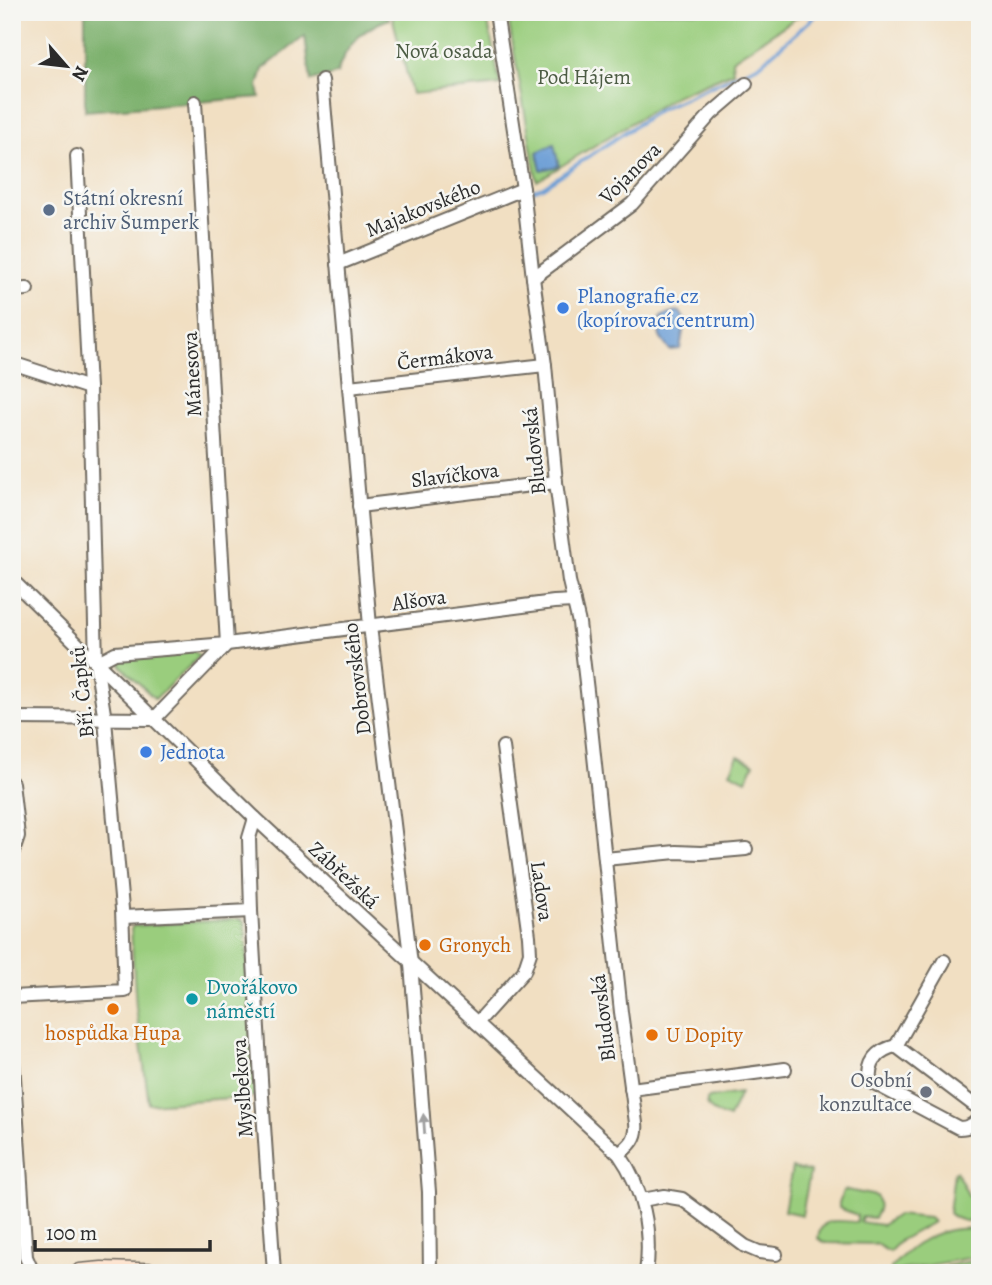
<svg xmlns="http://www.w3.org/2000/svg" width="992" height="1285" font-family="Alegreya,serif">
<rect width="100%" height="100%" fill="#f6f6f2"/>
<filter id="ink" filterUnits="userSpaceOnUse"><feTurbulence type="fractalNoise" baseFrequency=".0143" numOctaves="2"/><feDisplacementMap in="SourceGraphic" scale="14" xChannelSelector="R" yChannelSelector="G"/><feConvolveMatrix kernelMatrix="1 2 1 2 8 2 1 2 1" color-interpolation-filters="sRGB"/></filter>
<filter id="wash" filterUnits="userSpaceOnUse"><feTurbulence type="fractalNoise" baseFrequency=".00686" numOctaves="4" result="noise"/><feDisplacementMap in="SourceGraphic" scale="28" xChannelSelector="R" yChannelSelector="G"/><feGaussianBlur stdDeviation="1.57" result="paint"/><feColorMatrix in="noise" values="0 0 0 0 0 0 0 0 0 0 0 0 0 0 0 0 0 1.4 0 .05"/><feComposite in="paint" operator="in"/></filter>
<g filter="url(#wash)">
<rect width="100%" height="100%" fill="#f1dfc2"/>
<!-- green -->
<g fill="#9acd7d" stroke="#627c54" stroke-width="2">
<polygon points="391,12 486,12 500,85 412,94"/>
<polygon points="507,12 798,12 799,16 732,60 733,72 675,96 537,181"/>
<polygon points="192,650 200,656 155,699 122,667 120,662 128,656"/>
<polygon points="738,756 754,764 746,780 730,772"/>
<polygon points="241,919 245,923 256,1096 149,1104 136,1007 131,929 133,926"/>
<path d="M740,1093L729,1118C719,1114 705,1111 707,1099L709,1098Z"/>
<polygon points="792,1168 810,1172 802,1215 784,1211"/>
<path d="M956,1171L980,1218V1222C970,1223 955,1220 949,1213L954,1172Z"/>
<path d="M847,1190L876,1196C880,1203 879,1211 874,1218L862,1217L860,1222L882,1225L897,1215L929,1218L933,1222L901,1240L889,1252L876,1244L826,1243L818,1239C821,1214 840,1222 857,1222V1215L839,1208V1203L843,1191Z"/>
<path d="M980,1228V1256L891,1272V1268C905,1251 925,1236 946,1231C957,1228 969,1229 980,1228Z"/>
<polygon points="972,1261 974,1263 975,1269 957,1272 956,1270 947,1271 947,1266"/>
</g>
<!-- forest -->
<path fill="#7bb06c" stroke="#536e4c" stroke-width="2" d="M85,12H387L389,19C361,29 345,46 337,74L311,81L305,36L263,69L258,86L260,97L85,111Z"/>
<!-- water -->
<g fill="#6a9dd5" stroke="#4a6480" stroke-width="2">
<polygon points="554,144 559,166 541,170 537,152"/>
<path d="M675,311L680,312L685,320L680,349L670,350C657,336 658,335 661,317Z"/>
</g>
<g fill="none" stroke-linecap="round" stroke-linejoin="round">
<!-- stream -->
<polyline stroke="#6a9dd5" stroke-width="3.5" points="526,193 543,187 660,109 759,65 820,12"/>
</g>
</g>
<g filter="url(#ink)">
<g fill="none" stroke-linecap="round" stroke-linejoin="round">
<defs>
<g id="street">
<path d="M496,12L523,189L533,278L545,365L556,482L569,581L579,623L589,708L621,1012L636,1123C638,1138 630,1145 619,1154"/>
<polyline points="322,80 370,626 411,964 429,1192 430,1273"/>
<polyline points="338,264 523,189"/>
<polyline points="533,278 632,204 711,114 746,84"/>
<polyline points="12,290 27,289"/>
<polyline points="12,363 89,388"/>
<polyline points="349,387 545,365"/>
<polyline points="359,506 556,482"/>
<path d="M12,580L255,818L619,1154C643,1188 652,1231 646,1273"/>
<polyline points="96,663 115,653 227,644 195,102"/>
<polyline points="12,718 154,719 227,644 554,602 574,601"/>
<polyline points="12,783 18,836 12,854"/>
<polyline points="255,818 249,838 251,911 262,1096 274,1273"/>
<polyline points="605,859 676,852 701,853 746,849"/>
<polyline points="123,917 251,911"/>
<polyline points="12,997 125,991 122,909 105,720 96,663 89,388 77,156"/>
<polyline points="477,1023 524,971 530,953 529,936 503,747"/>
<polyline points="896,1046 944,961"/>
<polyline points="12,1047 26,1257 33,1273"/>
<polyline points="631,1089 785,1069"/>
<path d="M980,1107L974,1105L896,1046C877,1050 868,1062 870,1081L959,1128C968,1128 973,1125 980,1118"/>
<polyline points="642,1200 664,1196 682,1199 745,1246 759,1252 776,1254"/>
</g>
<polyline id="secondary" points="80,1273 102,1271 171,1273"/>
</defs>
<!-- street casing -->
<use href="#street" stroke="#706a60" stroke-width="16"/>
<!-- secondary casing -->
<use href="#secondary" stroke="#706a60" stroke-width="21"/>
<!-- street -->
<use href="#street" stroke="#fff" stroke-width="12"/>
<!-- secondary -->
<use href="#secondary" stroke="#fde4d0" stroke-width="18"/>
</g>
<!-- one-way arrows -->
<defs><path id="oneway-solid" d="M-6-.8H1V-3.2L6.5 0L1 3.2V.8H-6Z" transform="scale(1.75)"/></defs>
<use fill="#a0a0a0" href="#oneway-solid" transform="translate(424 1124) rotate(-94)"/>
</g>
<!-- markers -->
<circle fill="#5c6f8a" stroke="#f6f6f2" stroke-width="2.5" cx="49" cy="210" r="7"/>
<g fill="#3f7fe0" stroke="#f6f6f2" stroke-width="2.5">
<circle cx="563" cy="308" r="7"/>
<circle cx="146" cy="752" r="7"/>
</g>
<g fill="#e8710a" stroke="#f6f6f2" stroke-width="2.5">
<circle cx="425" cy="945" r="7"/>
<circle cx="113" cy="1009" r="7"/>
<circle cx="652" cy="1035" r="7"/>
</g>
<circle fill="#0f9aa8" stroke="#f6f6f2" stroke-width="2.5" cx="192" cy="999" r="7"/>
<circle fill="#6b7280" stroke="#f6f6f2" stroke-width="2.5" cx="926" cy="1092" r="7"/>
<g text-anchor="middle" dominant-baseline="central" stroke-width="5" stroke-linejoin="round" paint-order="stroke">
<!-- park labels -->
<g font-size="21" fill="#4c5c44" stroke="#f6f6f2">
<text x="444" y="51">Nová osada</text>
<text x="584" y="77">Pod Hájem</text>
</g>
<!-- street labels -->
<g font-size="21" fill="#2b2b2b" stroke="#f6f6f2">
<text transform="translate(630 173) rotate(-45)">Vojanova</text>
<text transform="translate(423 208) rotate(-22)">Majakovského</text>
<text transform="translate(445 357) rotate(-7)">Čermákova</text>
<text transform="translate(192 374) rotate(-93)">Mánesova</text>
<text transform="translate(534 451) rotate(-96)">Bludovská</text>
<text transform="translate(455 475) rotate(-7)">Slavíčkova</text>
<text transform="translate(419 600) rotate(-8)">Alšova</text>
<text transform="translate(357 679) rotate(-97)">Dobrovského</text>
<text transform="translate(82 692) rotate(-96)">Bří. Čapků</text>
<text transform="translate(344 875) rotate(43)">Zábřežská</text>
<text transform="translate(542 891) rotate(82)">Ladova</text>
<text transform="translate(603 1018) rotate(-97)">Bludovská</text>
<text transform="translate(242 1088) rotate(-94)">Myslbekova</text>
</g>
<!-- service labels -->
<g font-size="21" fill="#4e5e75" stroke="#f6f6f2" text-anchor="start">
<text x="63" y="198">Státní okresní<tspan x="63" dy="24">archiv Šumperk</tspan></text>
</g>
<!-- shop labels -->
<g font-size="21" fill="#366cbe" stroke="#f6f6f2" text-anchor="start">
<text x="577" y="296">Planografie.cz<tspan x="577" dy="24">(kopírovací centrum)</tspan></text>
<text x="160" y="752">Jednota</text>
</g>
<!-- food labels -->
<g font-size="21" fill="#c56008" stroke="#f6f6f2" text-anchor="start">
<text x="439" y="945">Gronych</text>
<text x="113" y="1033" text-anchor="middle">hospůdka Hupa</text>
<text x="666" y="1035">U Dopity</text>
</g>
<!-- culture labels -->
<g font-size="21" fill="#0d838f" stroke="#f6f6f2" text-anchor="start">
<text x="206" y="987">Dvořákovo<tspan x="206" dy="24">náměstí</tspan></text>
</g>
<!-- worship labels -->
<g font-size="21" fill="#5b616d" stroke="#f6f6f2" text-anchor="end">
<text x="912" y="1080">Osobní<tspan x="912" dy="24">konzultace</tspan></text>
</g>
</g>
<!-- margin -->
<rect width="992" height="1285" fill="none" stroke="#f6f6f2" stroke-width="42"/>
<!-- north arrow -->
<g transform="translate(66 66) rotate(118)" stroke="#f6f6f2" stroke-width="5" paint-order="stroke">
<path d="M0-5L12 26L0 18L-12 26Z" fill="#2b2b2b"/>
<text y="-10" font-size="19" font-weight="bold" text-anchor="middle" fill="#2b2b2b">N</text>
</g>
<!-- scale -->
<path d="M35 1240v10h175v-10" fill="none" stroke="#2b2b2b" stroke-width="3.5"/>
<text x="46" y="1240" font-size="21" fill="#2b2b2b" stroke="#f6f6f2" stroke-width="5" paint-order="stroke">100 m</text>
</svg>
